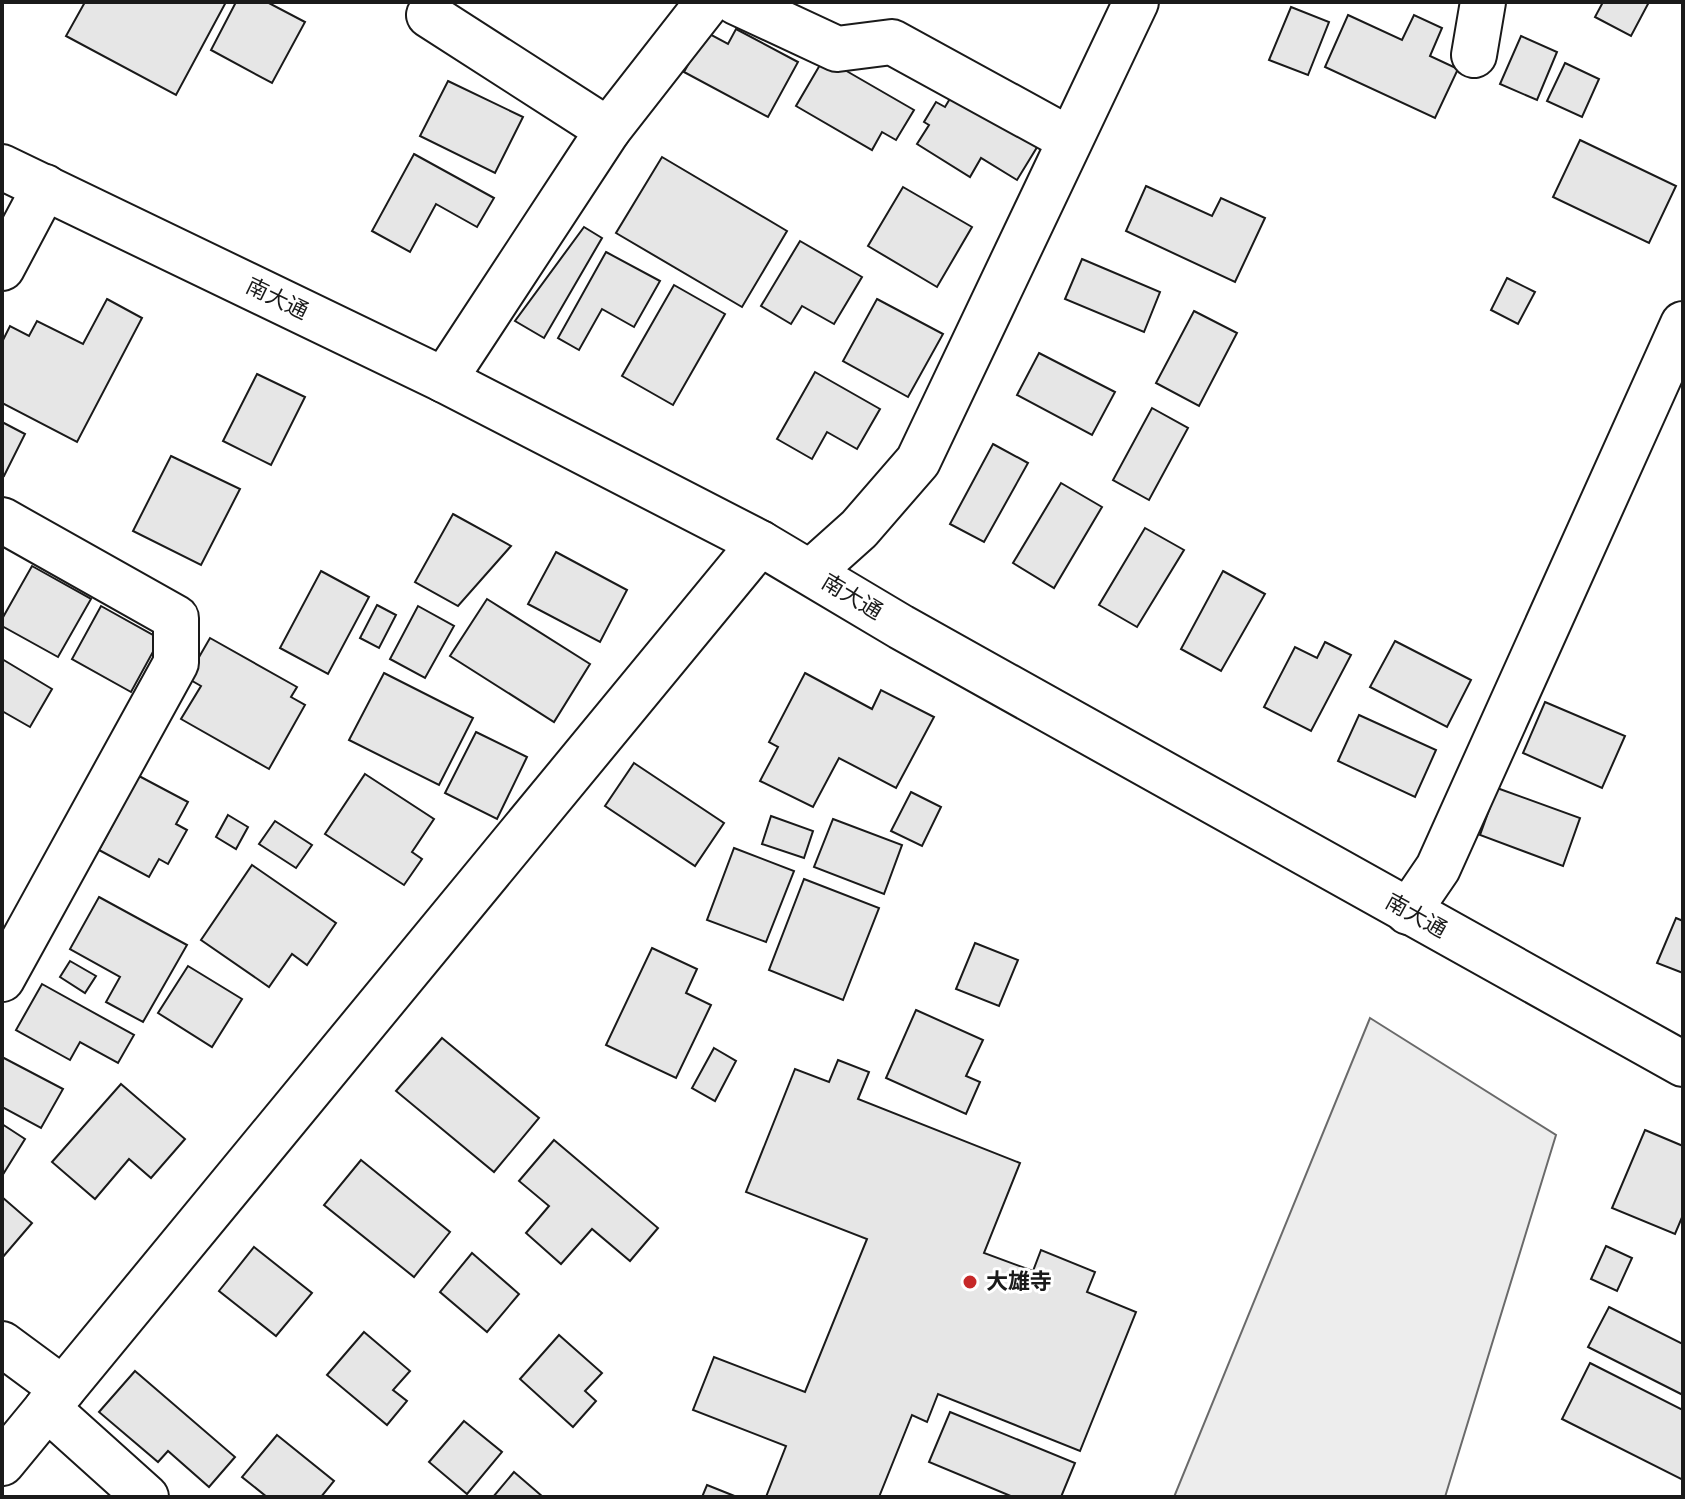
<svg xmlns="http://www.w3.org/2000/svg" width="1685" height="1499" font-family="'Alegreya Sans','Noto Sans JP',sans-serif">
<rect width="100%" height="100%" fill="#fff"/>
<!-- parking -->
<polygon fill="#ededed" stroke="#6a6a6a" stroke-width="2" points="1370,1018 1556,1135 1445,1497 1174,1497"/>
<!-- building -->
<g fill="#e6e6e6" stroke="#1a1a1a" stroke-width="2">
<polygon points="85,2 226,2 176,95 66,36"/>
<polygon points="236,2 267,2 305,22 272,83 211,50"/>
<polygon points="1603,2 1649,2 1631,36 1595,17"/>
<polygon points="1291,7 1329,22 1308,75 1269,60"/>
<polygon points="1348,15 1402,40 1414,15 1442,28 1430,56 1458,69 1435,118 1325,67"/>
<polygon points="736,29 798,62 768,117 684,72 706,32 728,44"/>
<polygon points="1521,36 1557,52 1537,100 1500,84"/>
<polygon points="824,58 914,110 896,140 882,132 872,150 796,106"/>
<polygon points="1565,63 1599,79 1582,117 1547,101"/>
<polygon points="448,81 523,117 495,173 420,136"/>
<polygon points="954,92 1039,144 1017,180 981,158 970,177 917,144 929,125 924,122 936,102 945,107"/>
<polygon points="1580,140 1676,186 1649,243 1553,197"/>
<polygon points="414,154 494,198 477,227 436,204 410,252 372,231"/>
<polygon points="662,157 787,231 742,307 616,233"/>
<polygon points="1146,186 1212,216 1221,198 1265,218 1235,282 1126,231"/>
<polygon points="903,187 972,227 937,287 868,246"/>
<polygon points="584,227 602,238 544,338 515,321"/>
<polygon points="800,241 862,277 834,324 802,306 791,324 761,306"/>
<polygon points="606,252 660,281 634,327 602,309 579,350 558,338"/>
<polygon points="1082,259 1160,292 1144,332 1065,299"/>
<polygon points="1507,278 1535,292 1518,324 1491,310"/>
<polygon points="674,285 725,314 673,405 622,376"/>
<polygon points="107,299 142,318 77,442 2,403 2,342 10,326 29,336 37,321 83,344"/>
<polygon points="877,299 943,334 908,397 843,361"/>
<polygon points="1194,311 1237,333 1199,406 1156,383"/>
<polygon points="1039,353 1115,392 1092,435 1017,395"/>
<polygon points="815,372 880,409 857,449 827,432 812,459 777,439"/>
<polygon points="257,374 305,397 271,465 223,441"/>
<polygon points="1152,408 1188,428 1149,500 1113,480"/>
<polygon points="2,422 25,434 4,476 2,475"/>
<polygon points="993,444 1028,463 984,542 950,524"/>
<polygon points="171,456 240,489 201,565 133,531"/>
<polygon points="1061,483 1102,507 1054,588 1013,563"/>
<polygon points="453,514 511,546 458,606 415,582"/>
<polygon points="1145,528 1184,550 1137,627 1099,605"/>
<polygon points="556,552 627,590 600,642 528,604"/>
<polygon points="32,566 91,599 58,657 2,626 2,619"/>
<polygon points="321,571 369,597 328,674 280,648"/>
<polygon points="1223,571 1265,594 1221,671 1181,649"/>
<polygon points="487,599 590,664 554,722 450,656"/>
<polygon points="377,605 396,615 379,648 360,638"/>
<polygon points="101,606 160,639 131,692 72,659"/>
<polygon points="418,606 454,626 425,678 390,659"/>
<polygon points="210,638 297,687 291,697 305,705 269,769 181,719 201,686 187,678"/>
<polygon points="1395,641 1471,680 1447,727 1370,687"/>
<polygon points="1325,642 1351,655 1311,731 1264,707 1295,647 1317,658"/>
<polygon points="2,659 52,689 30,727 2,711"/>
<polygon points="384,673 473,718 439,785 349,740"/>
<polygon points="805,673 872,709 881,690 934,717 896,788 839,758 813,807 760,781 778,747 769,742"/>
<polygon points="1545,702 1625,736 1602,788 1523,753"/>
<polygon points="1359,715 1436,750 1415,797 1338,761"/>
<polygon points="476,732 527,757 497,819 445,793"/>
<polygon points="634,763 724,823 695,866 605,806"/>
<polygon points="365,774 434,819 412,852 422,859 404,885 325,834"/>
<polygon points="139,776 188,802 176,824 187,830 168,864 159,859 149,877 99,850"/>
<polygon points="1497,788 1580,818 1563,866 1480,835"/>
<polygon points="911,792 941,807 922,846 891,831"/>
<polygon points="228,815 248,827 236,849 216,837"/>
<polygon points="771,816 813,831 804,858 762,844"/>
<polygon points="833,819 902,845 884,894 814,867"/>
<polygon points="275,821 312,845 296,868 259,844"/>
<polygon points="734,848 794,871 766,942 707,920"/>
<polygon points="252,865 336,923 307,965 292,954 269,987 201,940"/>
<polygon points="804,879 879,908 843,1000 769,970"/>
<polygon points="99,897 187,945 143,1022 106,1002 120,977 70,949"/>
<polygon points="1676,918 1683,921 1683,973 1657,963"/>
<polygon points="975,943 1018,960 999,1006 956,989"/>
<polygon points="652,948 697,969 686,993 711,1005 676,1078 606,1045"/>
<polygon points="70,961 96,976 85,993 60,977"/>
<polygon points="188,966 242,999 212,1047 158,1013"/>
<polygon points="42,984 134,1035 118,1063 80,1042 70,1060 16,1030"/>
<polygon points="916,1010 983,1040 966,1076 980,1082 966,1114 886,1078"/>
<polygon points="442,1038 539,1118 494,1172 396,1091"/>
<polygon points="714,1048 736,1061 715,1101 692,1088"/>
<polygon points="2,1057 63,1089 41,1128 2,1107"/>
<polygon points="838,1060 869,1072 858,1099 1020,1163 984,1253 1033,1271 1041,1250 1095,1272 1087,1292 1136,1312 1080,1451 938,1394 927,1422 912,1415 879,1497 766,1497 786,1446 693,1410 714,1357 805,1392 867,1239 746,1192 795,1069 829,1082"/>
<polygon points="121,1084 185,1139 151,1178 129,1159 95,1199 52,1162"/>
<polygon points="2,1124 25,1139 2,1176"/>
<polygon points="1645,1130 1683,1146 1683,1215 1675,1234 1612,1208"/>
<polygon points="554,1140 658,1228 630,1261 592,1229 561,1264 526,1233 549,1206 519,1181"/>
<polygon points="361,1160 450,1232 414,1277 324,1205"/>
<polygon points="2,1197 32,1223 2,1258"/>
<polygon points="1606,1246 1632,1258 1617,1291 1591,1279"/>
<polygon points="254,1247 312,1293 276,1336 219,1291"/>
<polygon points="472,1253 519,1294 487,1332 440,1292"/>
<polygon points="1609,1307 1683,1344 1683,1395 1588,1347"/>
<polygon points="364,1332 410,1371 393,1390 407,1401 387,1425 327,1375"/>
<polygon points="559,1335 602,1373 585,1391 596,1401 573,1427 520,1379"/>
<polygon points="1590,1363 1683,1410 1683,1480 1562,1419"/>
<polygon points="135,1371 235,1457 209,1487 168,1451 158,1462 99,1412"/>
<polygon points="950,1412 1075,1463 1061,1497 1013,1497 929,1462"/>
<polygon points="464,1421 502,1452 467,1494 429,1462"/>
<polygon points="277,1435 334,1481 321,1497 267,1497 242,1477"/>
<polygon points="514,1472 543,1497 493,1497"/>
<polygon points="707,1485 737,1497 702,1497"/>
</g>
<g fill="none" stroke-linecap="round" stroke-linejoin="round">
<defs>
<g id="minor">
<polyline points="736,2 837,49 892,42 1069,139"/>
<polyline points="429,15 608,130 444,380"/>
<polyline points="1474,55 1483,2"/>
<polyline points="608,130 708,2"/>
<polyline points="2,167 444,380 760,543 901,627 1683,1064"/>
<polyline points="2,268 45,187"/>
<polyline points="2,520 176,618 176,663 2,979"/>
<polyline points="811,572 859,529 918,461 1136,2"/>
<polyline points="1408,912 1438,868 1683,324"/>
<polyline points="2,1344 63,1389"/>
<polyline points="47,1408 146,1497"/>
<polyline points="2,1463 760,543"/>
</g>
</defs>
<!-- minor casing -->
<use href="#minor" stroke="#1a1a1a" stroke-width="48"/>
<!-- minor -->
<use href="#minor" stroke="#fff" stroke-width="44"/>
</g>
<!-- markers -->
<circle fill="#c62828" stroke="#fff" stroke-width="3" cx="970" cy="1282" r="8"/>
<g text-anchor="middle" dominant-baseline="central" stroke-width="6" stroke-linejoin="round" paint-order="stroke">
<!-- street labels -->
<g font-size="22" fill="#1a1a1a" stroke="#fff">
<text transform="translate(277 299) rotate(26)">南大通</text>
<text transform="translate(852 597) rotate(31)">南大通</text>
<text transform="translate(1416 916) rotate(29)">南大通</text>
</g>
<!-- poi labels -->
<g font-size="22" font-weight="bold" fill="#1a1a1a" stroke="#fff" text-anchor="start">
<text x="986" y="1282">大雄寺</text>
</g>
</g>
<!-- border -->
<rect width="1685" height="1499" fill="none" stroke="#1a1a1a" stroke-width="8"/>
</svg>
